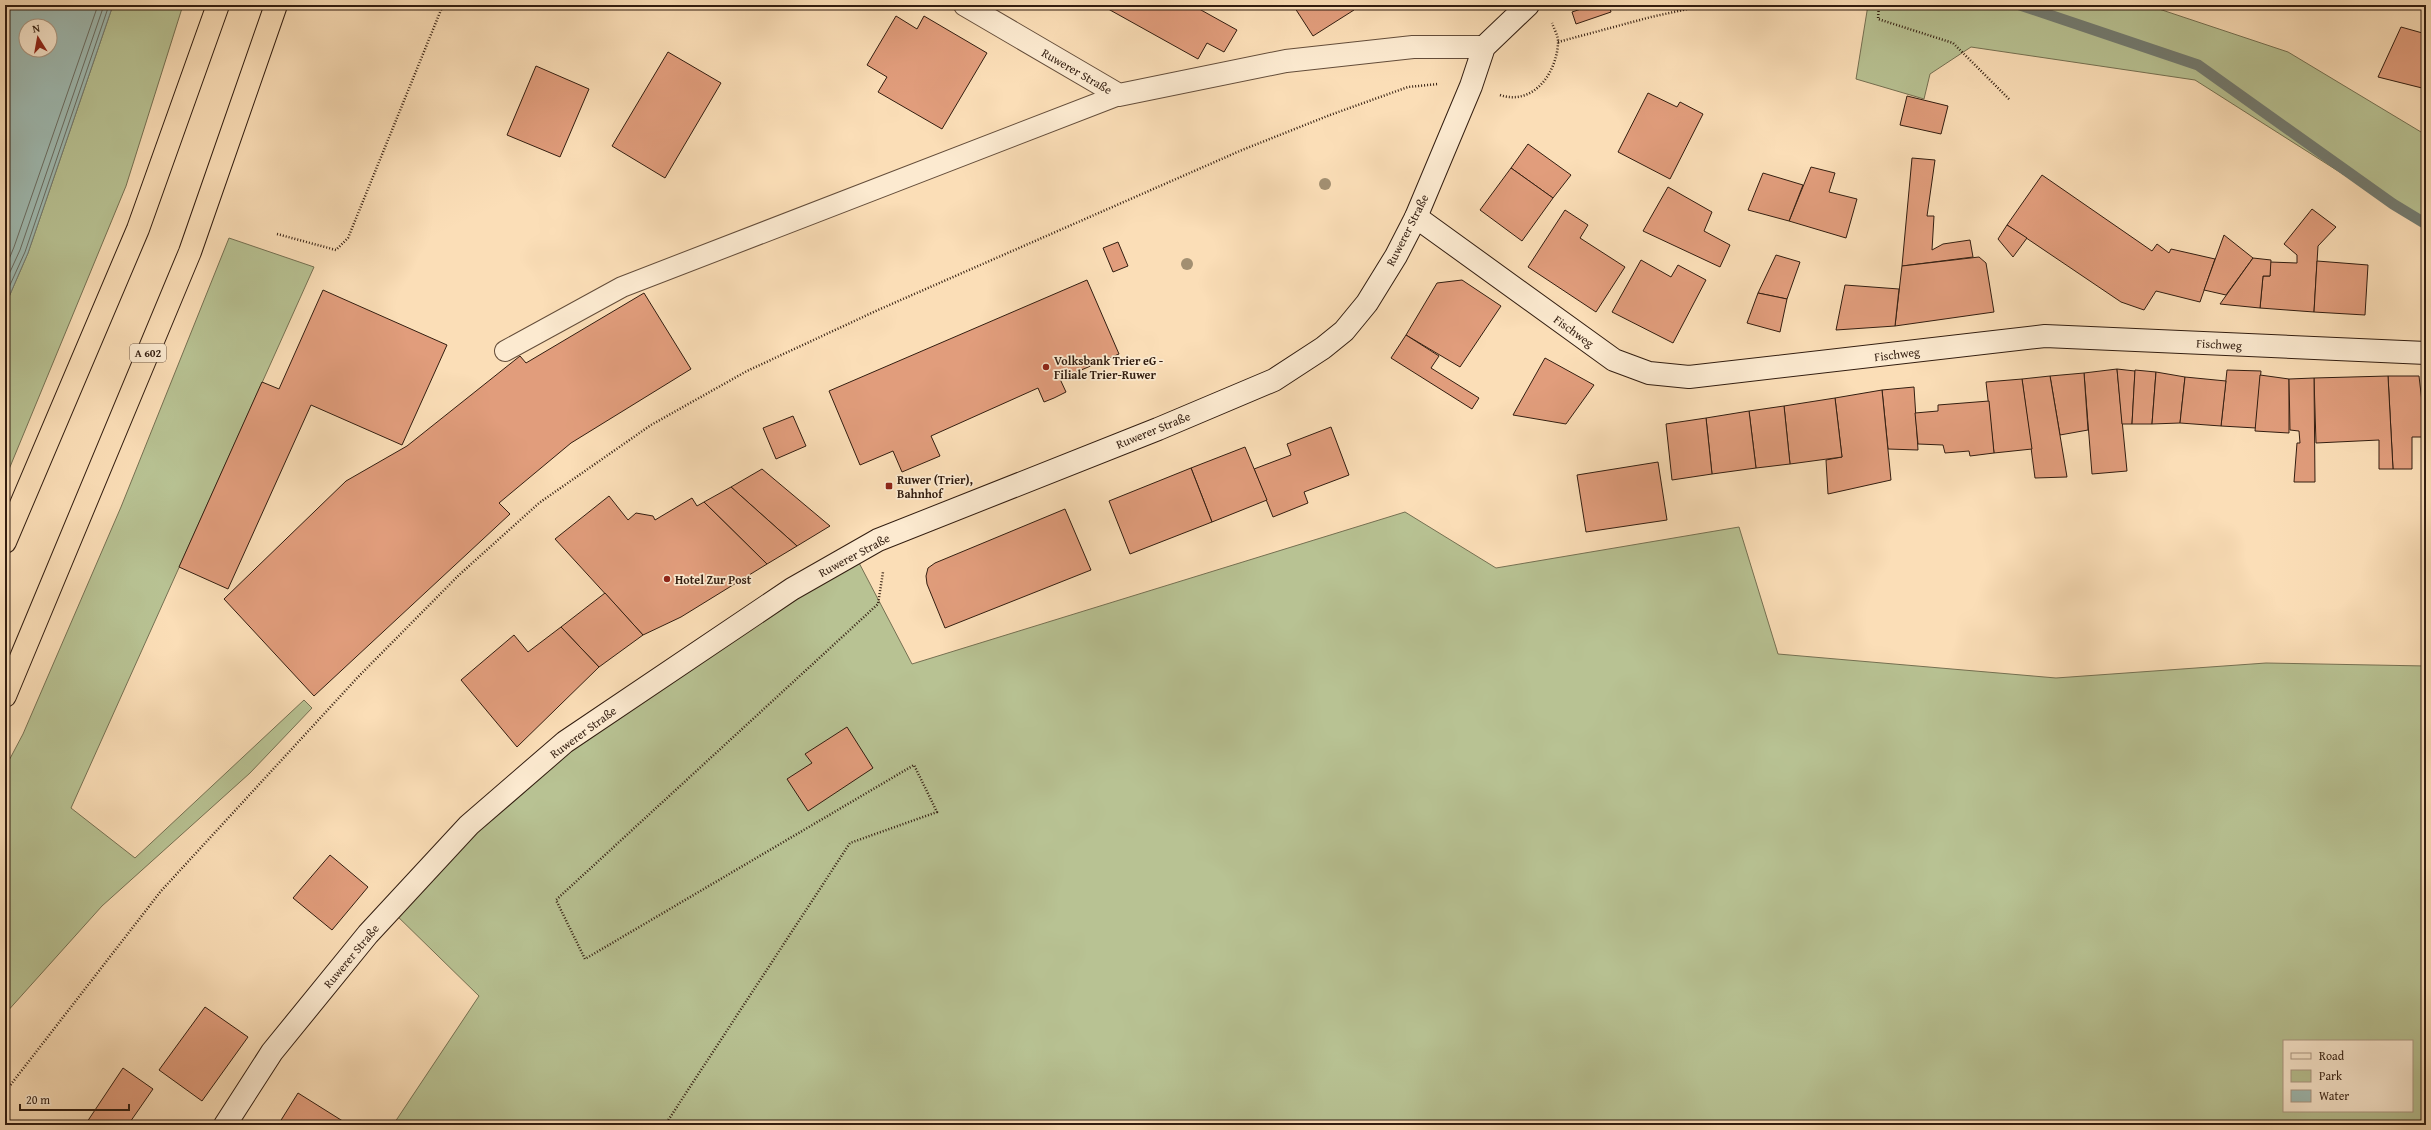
<svg xmlns="http://www.w3.org/2000/svg" width="2431" height="1130" font-family="'Gentium Book Plus',serif">
<rect width="100%" height="100%" fill="#fbdeb7"/>
<filter id="stains"><feTurbulence type="fractalNoise" baseFrequency=".005" numOctaves="4"/><feColorMatrix values="0 0 0 0 .2 0 0 0 0 .09 0 0 0 0 .02 0 0 0 .5 -.17"/></filter>
<radialGradient id="worn" r=".72"><stop offset=".6" stop-color="#630" stop-opacity="0"/><stop offset="1" stop-color="#630" stop-opacity=".3"/></radialGradient>
<!-- green -->
<g fill="#b8c293" stroke="#757052" fill-rule="evenodd">
<polygon points="113,5 183,5 126,186 5,479 5,306 28,253"/>
<polygon points="1868,5 2147,5 2288,52 2426,135 2426,227 2195,80 1971,47 1930,74 1924,99 1856,79"/>
<polygon points="229,238 314,267 71,808 135,858 304,700 312,708 250,773 102,906 5,1014 5,768 23,734 121,507"/>
<path d="M1405,512L1496,568L1739,527L1778,654L2056,678L2266,663L2426,666V1125H393L479,996L392,911L563,743L857,559L912,664ZM2284,1041H2412V1111H2284Z"/>
</g>
<!-- water -->
<path fill="#9fbbb3" stroke="#737c72" fill-rule="evenodd" d="M5,5H113L28,253L5,306ZM26,26H50V50H26Z"/>
<g fill="none" stroke-linecap="round" stroke-linejoin="round">
<!-- shore -->
<g stroke="#686c62" stroke-width="1">
<polyline points="5,269 14,247 98,5"/>
<polyline points="5,283 20,250 104,5"/>
<polyline points="5,296 25,252 109,5"/>
</g>
<!-- stream -->
<polyline stroke="#737c72" stroke-width="11" points="2020,5 2198,65 2393,204 2426,224"/>
</g>
<!-- building -->
<g fill="#e19d7c" stroke="#321d10">
<polygon points="1101,5 1192,5 1237,30 1224,52 1207,43 1198,59"/>
<polygon points="1293,5 1351,5 1354,10 1313,36"/>
<polygon points="1593,5 1609,5 1611,12 1576,24 1572,12"/>
<polygon points="896,16 917,29 924,16 987,53 942,129 878,92 887,77 867,65"/>
<polygon points="2401,27 2426,34 2426,89 2378,77"/>
<polygon points="668,52 721,83 665,178 612,146"/>
<polygon points="536,66 589,89 560,157 507,135"/>
<polygon points="1648,93 1677,107 1680,102 1703,114 1670,179 1618,152"/>
<polygon points="1907,96 1948,106 1941,134 1900,125"/>
<polygon points="1528,144 1571,175 1553,198 1511,168"/>
<polygon points="1912,158 1935,160 1927,216 1934,216 1932,250 1943,244 1970,240 1973,257 1902,266"/>
<polygon points="1811,167 1835,173 1829,192 1857,199 1846,238 1789,221"/>
<polygon points="1511,168 1553,198 1522,241 1480,210"/>
<polygon points="1763,173 1803,185 1789,221 1748,210"/>
<polygon points="2042,175 2152,251 2157,244 2169,253 2171,249 2215,259 2200,302 2156,291 2144,310 2121,302 2007,225"/>
<polygon points="1668,187 1712,212 1704,231 1730,245 1720,267 1643,231"/>
<polygon points="2312,209 2336,227 2318,246 2314,312 2260,308 2263,276 2270,276 2270,262 2297,263 2297,255 2284,244"/>
<polygon points="1565,210 1588,225 1580,238 1625,267 1596,312 1528,267"/>
<polygon points="2007,225 2027,238 2013,257 1998,239"/>
<polygon points="2224,235 2253,258 2226,295 2204,290"/>
<polygon points="1118,242 1128,266 1113,272 1103,248"/>
<polygon points="1776,255 1800,262 1787,299 1758,293"/>
<polygon points="1979,257 1986,263 1994,312 1895,326 1902,266"/>
<polygon points="2253,258 2271,260 2270,276 2263,276 2260,308 2220,304"/>
<polygon points="1641,260 1671,277 1678,265 1706,280 1673,343 1612,312"/>
<polygon points="2317,261 2368,265 2365,315 2314,312"/>
<polygon points="1087,280 1119,354 1060,379 1066,392 1054,398 1044,402 1038,388 931,436 940,456 902,472 893,451 860,465 829,391"/>
<polygon points="1462,280 1501,306 1460,367 1406,335 1437,283"/>
<polygon points="1845,285 1899,289 1895,326 1836,330"/>
<polygon points="323,290 447,345 402,445 311,405 228,589 179,567 262,382 279,389"/>
<polygon points="644,293 691,369 571,443 499,503 510,514 314,696 224,599 346,481 407,446 520,356 526,363"/>
<polygon points="1758,293 1787,299 1780,332 1747,323"/>
<polygon points="1406,335 1439,356 1431,368 1479,398 1472,409 1391,358"/>
<polygon points="1545,358 1594,385 1566,424 1513,415"/>
<polygon points="2117,369 2127,471 2092,474 2084,373"/>
<polygon points="2117,369 2135,371 2132,424 2122,424"/>
<polygon points="2135,370 2156,372 2152,424 2132,424"/>
<polygon points="2227,370 2261,371 2256,428 2221,426"/>
<polygon points="2156,372 2185,377 2180,423 2152,424"/>
<polygon points="2084,373 2088,430 2060,435 2050,376"/>
<polygon points="2260,375 2289,379 2289,433 2255,431"/>
<polygon points="2050,376 2067,477 2035,478 2022,379"/>
<polygon points="2388,376 2419,376 2426,437 2412,437 2412,469 2393,469"/>
<polygon points="2388,376 2393,469 2379,469 2379,440 2316,443 2314,378"/>
<polygon points="2185,377 2226,381 2221,426 2180,423"/>
<polygon points="2314,378 2315,482 2294,482 2297,443 2300,443 2299,431 2290,430 2289,379"/>
<polygon points="2022,379 2032,449 1994,453 1986,382"/>
<polygon points="1914,387 1918,450 1888,449 1882,390"/>
<polygon points="1882,390 1891,480 1828,494 1826,460 1842,457 1835,398"/>
<polygon points="1835,398 1842,457 1790,464 1784,406"/>
<polygon points="1989,401 1994,453 1970,456 1969,451 1945,453 1943,445 1918,444 1915,413 1938,411 1938,405"/>
<polygon points="1784,406 1790,464 1756,468 1749,411"/>
<polygon points="1749,411 1756,468 1712,474 1706,418"/>
<polygon points="793,416 806,446 776,459 763,428"/>
<polygon points="1706,418 1712,474 1672,480 1666,424"/>
<polygon points="1331,427 1349,475 1304,492 1308,503 1273,517 1254,469 1291,455 1287,444"/>
<polygon points="1245,447 1267,500 1212,522 1191,468"/>
<polygon points="1658,462 1667,520 1586,532 1577,475"/>
<polygon points="1191,468 1212,522 1130,554 1109,501"/>
<polygon points="762,469 830,526 797,546 731,487"/>
<polygon points="731,487 797,546 767,564 704,502"/>
<polygon points="609,496 628,520 636,513 653,516 655,520 692,498 697,506 704,502 767,564 681,617 643,635 555,539"/>
<polygon points="1065,509 1091,570 945,628 927,584 926,576 928,568 935,563"/>
<polygon points="605,593 643,635 599,667 561,627"/>
<polygon points="561,627 599,667 517,747 461,680 514,635 528,652"/>
<polygon points="847,727 873,768 808,811 787,779 812,763 805,754"/>
<polygon points="330,855 368,887 332,930 293,898"/>
<polygon points="205,1007 248,1037 202,1101 159,1070"/>
<polygon points="123,1068 153,1089 128,1125 85,1125"/>
<polygon points="298,1093 349,1125 278,1125"/>
</g>
<g fill="none" stroke-linecap="round" stroke-linejoin="round">
<defs>
<polyline id="lane" points="505,351 622,287 1119,95"/>
<polyline id="street" points="965,5 1119,95 1286,61 1413,47 1484,47"/>
<g id="secondary">
<polyline points="1416,217 1614,360 1649,373 1689,377 2045,336 2426,353"/>
<polyline points="225,1125 272,1052 368,934 469,825 565,742 792,589 878,540 1158,429 1274,380 1323,348 1344,331 1367,303 1396,256 1416,217 1471,86 1484,47 1528,5"/>
</g>
<g id="highway">
<polyline points="5,542 138,229 218,5"/>
<polyline points="5,696 190,252 276,5"/>
</g>
</defs>
<!-- lane casing -->
<use href="#lane" stroke="#644d3a" stroke-width="22"/>
<!-- street casing -->
<use href="#street" stroke="#644d3a" stroke-width="24"/>
<!-- secondary casing -->
<use href="#secondary" stroke="#321d10" stroke-width="24"/>
<!-- highway casing -->
<use href="#highway" stroke="#321d10" stroke-width="24"/>
<!-- path -->
<g stroke="#321d10" stroke-width="2.5" stroke-dasharray="1 2" stroke-linecap="butt">
<polyline points="1879,5 1878,19 1953,43 2010,100"/>
<polyline points="1558,42 1651,17 1706,5"/>
<path d="M1500,95C1533,106 1556,74 1558,44C1559,37 1554,29 1552,23"/>
<polyline points="277,234 336,250 348,238 443,5"/>
<polyline points="5,1092 161,891 358,677 459,575 539,503 651,425 747,371 878,310 1242,150 1330,115 1408,87 1438,84"/>
<polyline points="665,1125 850,843 937,812 914,765 585,959 556,900 878,604 883,572"/>
</g>
<!-- lane -->
<use href="#lane" stroke="#fcead0" stroke-width="20"/>
<!-- street -->
<use href="#street" stroke="#fcead0" stroke-width="22"/>
<!-- secondary -->
<use href="#secondary" stroke="#fcead0" stroke-width="22"/>
<!-- highway -->
<use href="#highway" stroke="#fbdeb7" stroke-width="22"/>
</g>
<!-- trees -->
<g fill="#a28f71">
<circle cx="1325" cy="184" r="6"/>
<circle cx="1187" cy="264" r="6"/>
</g>
<!-- markers -->
<g fill="#8f2418" stroke="#fcead0" stroke-width="1.5">
<circle cx="1046" cy="367" r="4"/>
<rect x="885" y="482" width="8" height="8" rx="2"/>
<circle cx="667" cy="579" r="4"/>
</g>
<g text-anchor="middle" dominant-baseline="central" stroke-width="3.5" stroke-linejoin="round" paint-order="stroke">
<!-- shield labels -->
<rect fill="#fcead0" stroke="#6f5a4a" stroke-width="1" x="130" y="344" width="36" height="18" rx="3"/>
<g font-size="11" font-weight="bold" fill="#321d10">
<text x="148" y="353">A 602</text>
</g>
<!-- street labels -->
<g font-size="12" fill="#321d10" stroke="#fcead0">
<text transform="translate(1077 71) rotate(30)">Ruwerer Straße</text>
<text transform="translate(1407 230) rotate(-63)">Ruwerer Straße</text>
<text transform="translate(1574 331) rotate(36)">Fischweg</text>
<text transform="translate(2219 344) rotate(3)">Fischweg</text>
<text transform="translate(1897 354) rotate(-7)">Fischweg</text>
<text transform="translate(1153 430) rotate(-22)">Ruwerer Straße</text>
<text transform="translate(854 555) rotate(-28)">Ruwerer Straße</text>
<text transform="translate(583 732) rotate(-36)">Ruwerer Straße</text>
<text transform="translate(351 956) rotate(-50)">Ruwerer Straße</text>
</g>
<!-- poi labels -->
<g font-size="12" font-weight="bold" fill="#321d10" stroke="#fcead0" text-anchor="start">
<text x="1054" y="360">Volksbank Trier eG -<tspan x="1054" dy="14">Filiale Trier-Ruwer</tspan></text>
<text x="897" y="479">Ruwer (Trier),<tspan x="897" dy="14">Bahnhof</tspan></text>
<text x="675" y="579">Hotel Zur Post</text>
</g>
</g>
<!-- margin -->
<rect width="2431" height="1130" fill="none" stroke="#fbdeb7" stroke-width="20"/>
<rect x="6" y="6" width="2419" height="1118" fill="none" stroke="#321d10" stroke-width="2"/>
<rect x="10" y="10" width="2411" height="1110" fill="none" stroke="#321d10"/>
<!-- legend -->
<rect x="2283" y="1040" width="130" height="72" fill="#fcead0" stroke="#ab9883"/>
<rect x="2291" y="1053" width="20" height="6" fill="#fcead0" stroke="#ab9883"/>
<text x="2319" y="1060" font-size="12" fill="#321d10">Road</text>
<rect x="2291" y="1070" width="20" height="12" fill="#b8c293" stroke="#ab9883"/>
<text x="2319" y="1080" font-size="12" fill="#321d10">Park</text>
<rect x="2291" y="1090" width="20" height="12" fill="#9fbbb3" stroke="#ab9883"/>
<text x="2319" y="1100" font-size="12" fill="#321d10">Water</text>
<!-- north arrow -->
<g transform="translate(38 38) rotate(349)"><circle r="19" fill="#fcead0" stroke="#ab9883"/>
<path d="M0-3L7 15L0 10L-7 15Z" fill="#8f2418"/>
<text y="-6" font-size="11" font-weight="bold" text-anchor="middle" fill="#321d10">N</text>
</g>
<!-- scale -->
<path d="M20 1104v6h109v-6" fill="none" stroke="#321d10" stroke-width="2"/>
<text x="26" y="1104" font-size="12" fill="#321d10" stroke="#fcead0" stroke-width="3" paint-order="stroke">20 m</text>
<rect width="100%" height="100%" filter="url(#stains)"/>
<rect width="100%" height="100%" fill="url(#worn)"/>
</svg>
